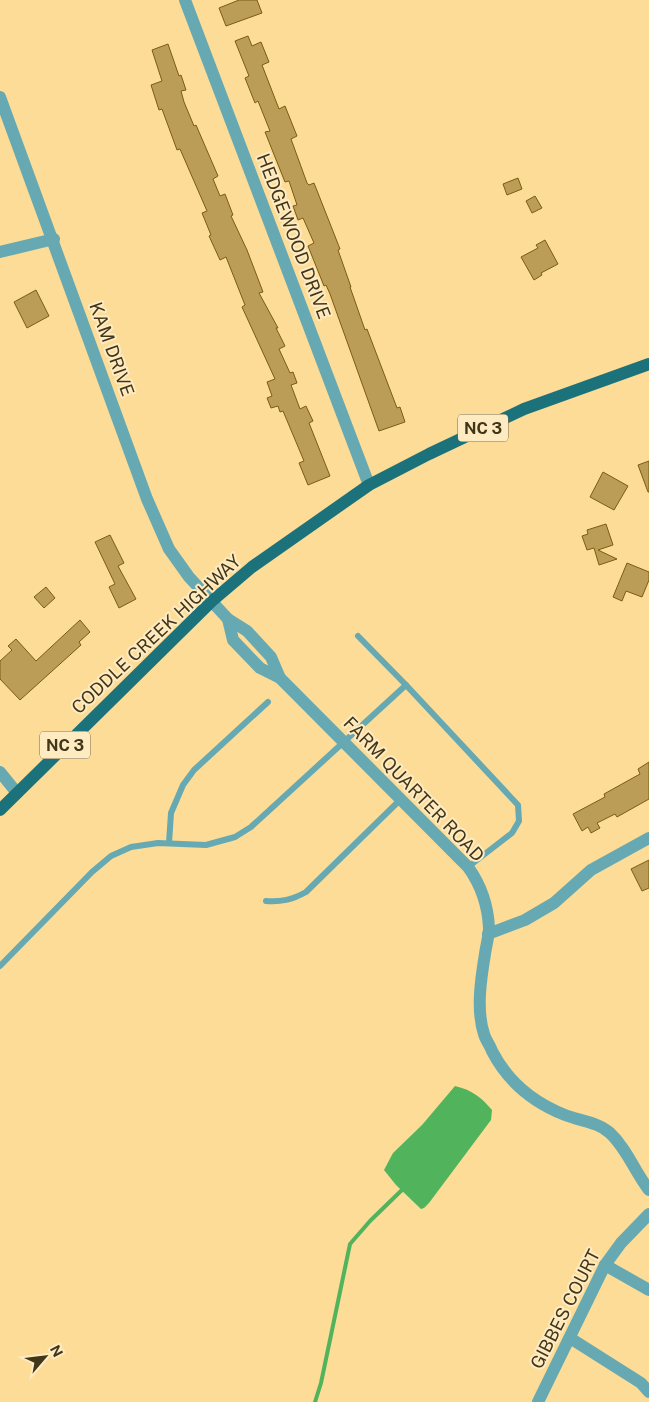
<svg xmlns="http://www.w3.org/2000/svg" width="649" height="1402" font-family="'Public Sans',sans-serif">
<rect width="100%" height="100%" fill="#fcdc96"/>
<!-- water -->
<path fill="#51b45d" d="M455,1086C472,1090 481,1097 492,1110L491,1120L429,1203L424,1208L421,1209L396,1185L384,1170L393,1153L422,1125Z"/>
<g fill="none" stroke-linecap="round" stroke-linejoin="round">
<!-- stream -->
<polyline stroke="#51b45d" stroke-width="4" points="315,1402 321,1383 350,1244 370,1221 405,1187"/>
</g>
<!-- building -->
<g fill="#bb9d58" stroke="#7a5d11">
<polygon points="239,0 257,0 262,13 226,26 219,8"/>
<polygon points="248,36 252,46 261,42 269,62 262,65 279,109 285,106 297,136 291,139 307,183 309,185 314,183 340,249 338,250 351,287 350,287 365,330 367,329 397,408 400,407 405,422 379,431 330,294 326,285 324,286 308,246 314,243 303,218 298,220 293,206 297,205 289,181 285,182 265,132 270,131 258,101 255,103 245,78 249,76 235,41"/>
<polygon points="168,44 179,76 181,75 186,90 181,91 184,102 194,126 196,125 218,176 213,179 220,196 225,194 233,215 231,216 247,250 263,292 259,293 278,328 276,328 285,346 279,349 290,373 293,372 297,383 291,385 300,409 306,406 313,421 309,423 330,476 308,485 299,463 304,461 283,411 280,412 278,406 271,408 267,398 272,396 267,382 275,379 242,307 245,305 226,257 220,260 209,236 211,235 202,213 207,211 180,149 177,150 162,109 159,110 151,85 162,81 152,50"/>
<polygon points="518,178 522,189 507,195 503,184"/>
<polygon points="535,196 542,208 532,213 526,201"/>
<polygon points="545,240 558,264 541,273 542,275 534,280 521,257 538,248 536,245"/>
<polygon points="36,290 49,316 27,328 14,302"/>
<polygon points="649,461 649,492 648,492 638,465"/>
<polygon points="603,472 628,486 614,510 590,497"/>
<polygon points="606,524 613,545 598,550 617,559 599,565 594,548 587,550 582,536 588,534 587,530"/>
<polygon points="110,535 124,563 118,566 136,599 119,608 109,587 115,584 95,542"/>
<polygon points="627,563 649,572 649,580 642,597 626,591 622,601 613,597"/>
<polygon points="46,587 55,598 44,608 34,597"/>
<polygon points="80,620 90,632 79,642 81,645 20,700 0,679 0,661 12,650 8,646 16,639 36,661"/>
<polygon points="649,762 649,799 617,817 615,814 597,823 600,828 591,833 588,827 582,831 573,814 605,797 604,794 640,774 638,769"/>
<polygon points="649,860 649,888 642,891 631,869"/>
</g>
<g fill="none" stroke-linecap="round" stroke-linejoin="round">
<!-- service -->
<g stroke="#66a9b2" stroke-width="6">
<polyline points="358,636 406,685"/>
<polyline points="169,843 171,813 183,785 194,770 268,702"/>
<path d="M266,901C281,902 292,900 306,892L401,799"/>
<polyline points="0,966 92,872 111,856 131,847 158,843 206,845 235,837 251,827 406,685 518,805 519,821 512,833 468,867"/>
</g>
<!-- minor -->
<g stroke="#66a9b2" stroke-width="12">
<polyline points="185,0 369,485"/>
<polyline points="0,97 147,499 169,549 189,577 228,619 247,631 271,657 280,678"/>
<polyline points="0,252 54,239"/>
<path d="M228,619L233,640L260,668L280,678L468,867C481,885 488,906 489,928C489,936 486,946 485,954C481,978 476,1010 484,1034C485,1039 490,1045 492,1051C508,1082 532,1102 565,1115C580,1121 598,1122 610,1133C627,1149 635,1172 649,1190"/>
<polyline points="0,772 17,793"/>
<polyline points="488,934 525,920 554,903 591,870 649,838"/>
<polyline points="605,1265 649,1290"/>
<polyline points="570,1338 641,1383 649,1392"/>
<polyline points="538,1402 605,1265 621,1243 649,1214"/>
</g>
<!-- primary -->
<polyline stroke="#1b727b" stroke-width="12" points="0,810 212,601 252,567 369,485 429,454 524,409 649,364"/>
</g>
<g text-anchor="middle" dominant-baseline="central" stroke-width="4" stroke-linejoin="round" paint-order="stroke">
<!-- shield labels -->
<g fill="#feebc2" stroke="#7a6c4c" stroke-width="1">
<rect x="458" y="414.5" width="50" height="27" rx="4"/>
<rect x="40" y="731.5" width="50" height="27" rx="4"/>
</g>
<g font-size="16" font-weight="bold" fill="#423619">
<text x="483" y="428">NC 3</text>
<text x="65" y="745">NC 3</text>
</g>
<!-- street labels -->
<g font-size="18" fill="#423619" stroke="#feebc2">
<text transform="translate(294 236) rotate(69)">HEDGEWOOD DRIVE</text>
<text transform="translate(112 349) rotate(70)">KAM DRIVE</text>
<text transform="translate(156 634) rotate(-43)">CODDLE CREEK HIGHWAY</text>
<text transform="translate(414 789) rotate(46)">FARM QUARTER ROAD</text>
<text transform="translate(565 1309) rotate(-63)">GIBBES COURT</text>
</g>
</g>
<!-- north arrow -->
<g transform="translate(45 1357) rotate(62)" stroke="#feebc2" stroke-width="4" paint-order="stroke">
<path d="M0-4L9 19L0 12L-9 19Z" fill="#423619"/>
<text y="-8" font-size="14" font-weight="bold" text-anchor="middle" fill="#423619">N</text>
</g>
</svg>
